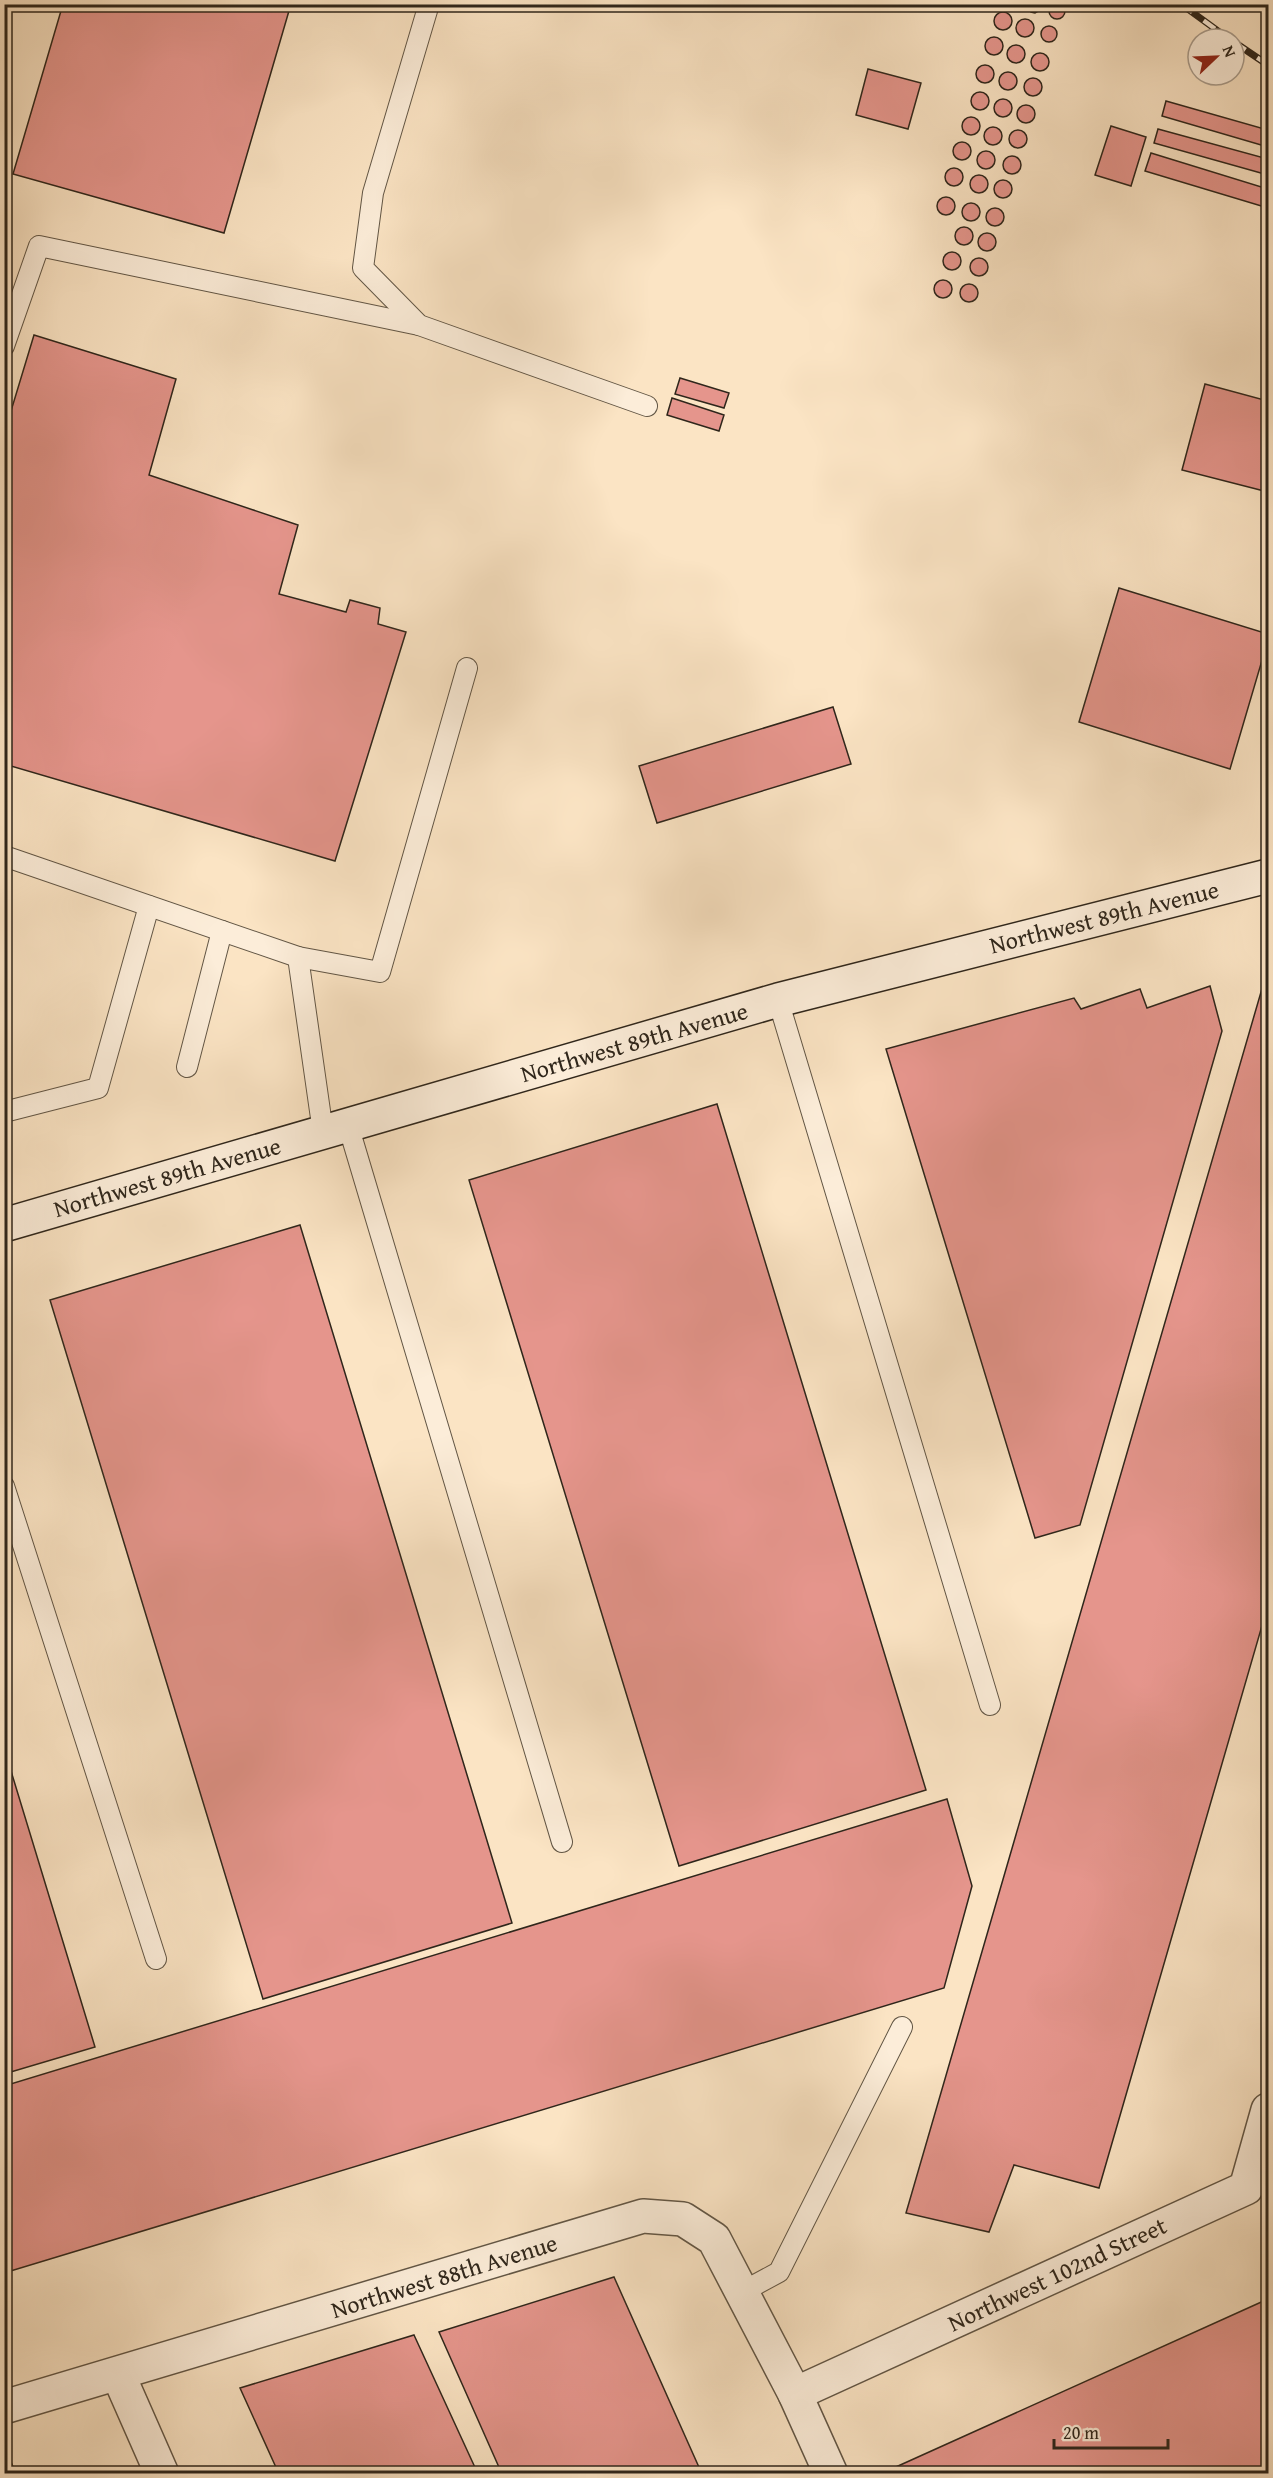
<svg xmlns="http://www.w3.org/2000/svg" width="1273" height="2478" font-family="'Gentium Book Plus',serif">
<rect width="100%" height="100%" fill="#fbe4c4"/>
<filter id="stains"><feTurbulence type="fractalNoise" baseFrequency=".00333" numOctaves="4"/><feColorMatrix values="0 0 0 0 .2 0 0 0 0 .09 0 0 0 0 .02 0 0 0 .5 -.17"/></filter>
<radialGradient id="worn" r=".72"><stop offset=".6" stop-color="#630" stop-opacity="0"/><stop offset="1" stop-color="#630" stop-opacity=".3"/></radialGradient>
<!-- building -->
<g fill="#e5958c" stroke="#2f261b" stroke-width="1.5">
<circle cx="1057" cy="11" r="8"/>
<polygon points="63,4 291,4 224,233 13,174"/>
<polygon points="1025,4 1042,4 1040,10 1035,13 1031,12"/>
<circle cx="1003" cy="21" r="9"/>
<circle cx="1025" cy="28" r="9"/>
<circle cx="1049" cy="34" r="8"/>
<circle cx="994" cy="46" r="9"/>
<circle cx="1016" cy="54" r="9"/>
<circle cx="1040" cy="62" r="9"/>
<circle cx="985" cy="74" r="9"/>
<polygon points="868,69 921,83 908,129 856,115"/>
<circle cx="1008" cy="81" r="9"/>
<circle cx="1033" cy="87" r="9"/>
<circle cx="980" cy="101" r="9"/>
<circle cx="1003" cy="108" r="9"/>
<polygon points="1166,101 1268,130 1268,147 1162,116"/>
<circle cx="1026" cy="114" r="9"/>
<circle cx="971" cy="126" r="9"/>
<polygon points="1111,126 1146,137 1131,186 1095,175"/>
<circle cx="993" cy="136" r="9"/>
<polygon points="1158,129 1268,159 1268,175 1154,143"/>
<circle cx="1018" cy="139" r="9"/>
<circle cx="962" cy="151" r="9"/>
<circle cx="986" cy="160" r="9"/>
<polygon points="1151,153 1268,189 1268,208 1145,171"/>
<circle cx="1012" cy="165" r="9"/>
<circle cx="954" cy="177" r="9"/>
<circle cx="979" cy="184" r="9"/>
<circle cx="1003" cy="189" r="9"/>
<circle cx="946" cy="206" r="9"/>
<circle cx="971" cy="212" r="9"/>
<circle cx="995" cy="217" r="9"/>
<circle cx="964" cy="236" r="9"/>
<circle cx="987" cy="242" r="9"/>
<circle cx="952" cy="261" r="9"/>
<circle cx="979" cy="267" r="9"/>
<circle cx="943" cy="289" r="9"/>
<circle cx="969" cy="293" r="9"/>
<polygon points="34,335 176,379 149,475 298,525 279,594 346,612 350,600 380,608 378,624 406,632 335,861 4,764 4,434"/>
<polygon points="680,378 729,393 724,408 675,394"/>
<polygon points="1205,384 1268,401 1268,492 1182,470"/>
<polygon points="672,398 724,415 719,431 667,415"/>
<polygon points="1119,588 1268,634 1268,640 1230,769 1079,722"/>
<polygon points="833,707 851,764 657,823 639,766"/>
<polygon points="1268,968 1268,1605 1099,2188 1014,2165 989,2232 906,2213"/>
<polygon points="1210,986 1222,1031 1080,1525 1035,1538 886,1049 1074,998 1081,1009 1140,989 1147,1008"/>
<polygon points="717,1104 926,1790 679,1866 469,1180"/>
<polygon points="300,1225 512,1923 263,1999 50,1300"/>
<polygon points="4,1748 95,2047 4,2074"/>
<polygon points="947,1799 972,1886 944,1988 4,2273 4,2086"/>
<polygon points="614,2277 702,2474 502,2474 439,2332"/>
<polygon points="1268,2299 1268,2474 888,2474 887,2471"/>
<polygon points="414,2335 478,2474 279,2474 240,2388"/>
<polygon points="11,2462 16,2474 4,2474 4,2464"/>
</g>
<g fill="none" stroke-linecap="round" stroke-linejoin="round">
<defs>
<g id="lane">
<polyline points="429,4 373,193 363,268 419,325 647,406"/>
<polyline points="4,346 39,246 419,325"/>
<polyline points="4,856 298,957"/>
<polyline points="778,1000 990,1705"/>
<polyline points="187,1067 222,931"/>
<polyline points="4,1112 98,1088 149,906"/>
<polyline points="348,1125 562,1842"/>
<polyline points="323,1132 298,957 380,972 467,668"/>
<polyline points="4,1486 156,1959"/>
<polyline points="742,2292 779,2272 902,2027"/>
</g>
<g id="street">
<polyline points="118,2374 162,2474"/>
<polyline points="795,2394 1246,2188 1268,2110"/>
<polyline points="4,2407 643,2216 683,2219 714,2239 795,2394 831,2474"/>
</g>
<polyline id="secondary" points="4,1225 778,1000 1268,876"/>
</defs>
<!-- lane casing -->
<use href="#lane" stroke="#625645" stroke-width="22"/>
<!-- street casing -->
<use href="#street" stroke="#625645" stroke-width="36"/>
<!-- secondary casing -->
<use href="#secondary" stroke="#2f261b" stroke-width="36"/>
<!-- lane -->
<use href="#lane" stroke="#fcedd9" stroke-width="20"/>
<!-- street -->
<use href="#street" stroke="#fcedd9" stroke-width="33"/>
<!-- secondary -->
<use href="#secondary" stroke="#fcedd9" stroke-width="33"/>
<defs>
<g id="rail">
<polyline points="1181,4 1229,39"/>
<polyline points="1234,42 1268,65"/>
</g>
</defs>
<!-- rail casing -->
<use href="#rail" stroke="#2f261b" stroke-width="7"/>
<!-- rail -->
<use href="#rail" stroke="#fcedd9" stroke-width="4.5" stroke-dasharray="14" stroke-linecap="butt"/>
</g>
<g text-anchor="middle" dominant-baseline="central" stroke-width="4.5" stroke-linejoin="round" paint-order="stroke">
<!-- street labels -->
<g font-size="24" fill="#2f261b" stroke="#fcedd9">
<text transform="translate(1104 917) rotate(-14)">Northwest 89th Avenue</text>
<text transform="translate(634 1042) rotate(-16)">Northwest 89th Avenue</text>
<text transform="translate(167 1177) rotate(-16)">Northwest 89th Avenue</text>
<text transform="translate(1057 2274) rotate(-25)">Northwest 102nd Street</text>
<text transform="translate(444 2276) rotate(-17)">Northwest 88th Avenue</text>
</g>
</g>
<!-- margin -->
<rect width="1273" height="2478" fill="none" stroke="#fbe4c4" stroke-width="24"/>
<rect x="6" y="6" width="1261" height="2466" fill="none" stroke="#2f261b" stroke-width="3"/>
<rect x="12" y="12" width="1249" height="2454" fill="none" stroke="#2f261b" stroke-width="1.5"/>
<!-- north arrow -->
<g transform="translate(1216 57) rotate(67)"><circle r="28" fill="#fcedd9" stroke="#aa9d8d" stroke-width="1.5"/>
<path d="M0-4.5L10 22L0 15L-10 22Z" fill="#8f2418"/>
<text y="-9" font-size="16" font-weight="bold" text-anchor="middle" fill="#2f261b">N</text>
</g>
<!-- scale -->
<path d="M1054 2439v9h114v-9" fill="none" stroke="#2f261b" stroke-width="3"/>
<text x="1063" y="2439" font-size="18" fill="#2f261b" stroke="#fcedd9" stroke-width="4.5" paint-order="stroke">20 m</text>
<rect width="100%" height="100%" filter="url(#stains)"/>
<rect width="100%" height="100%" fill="url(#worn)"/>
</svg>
